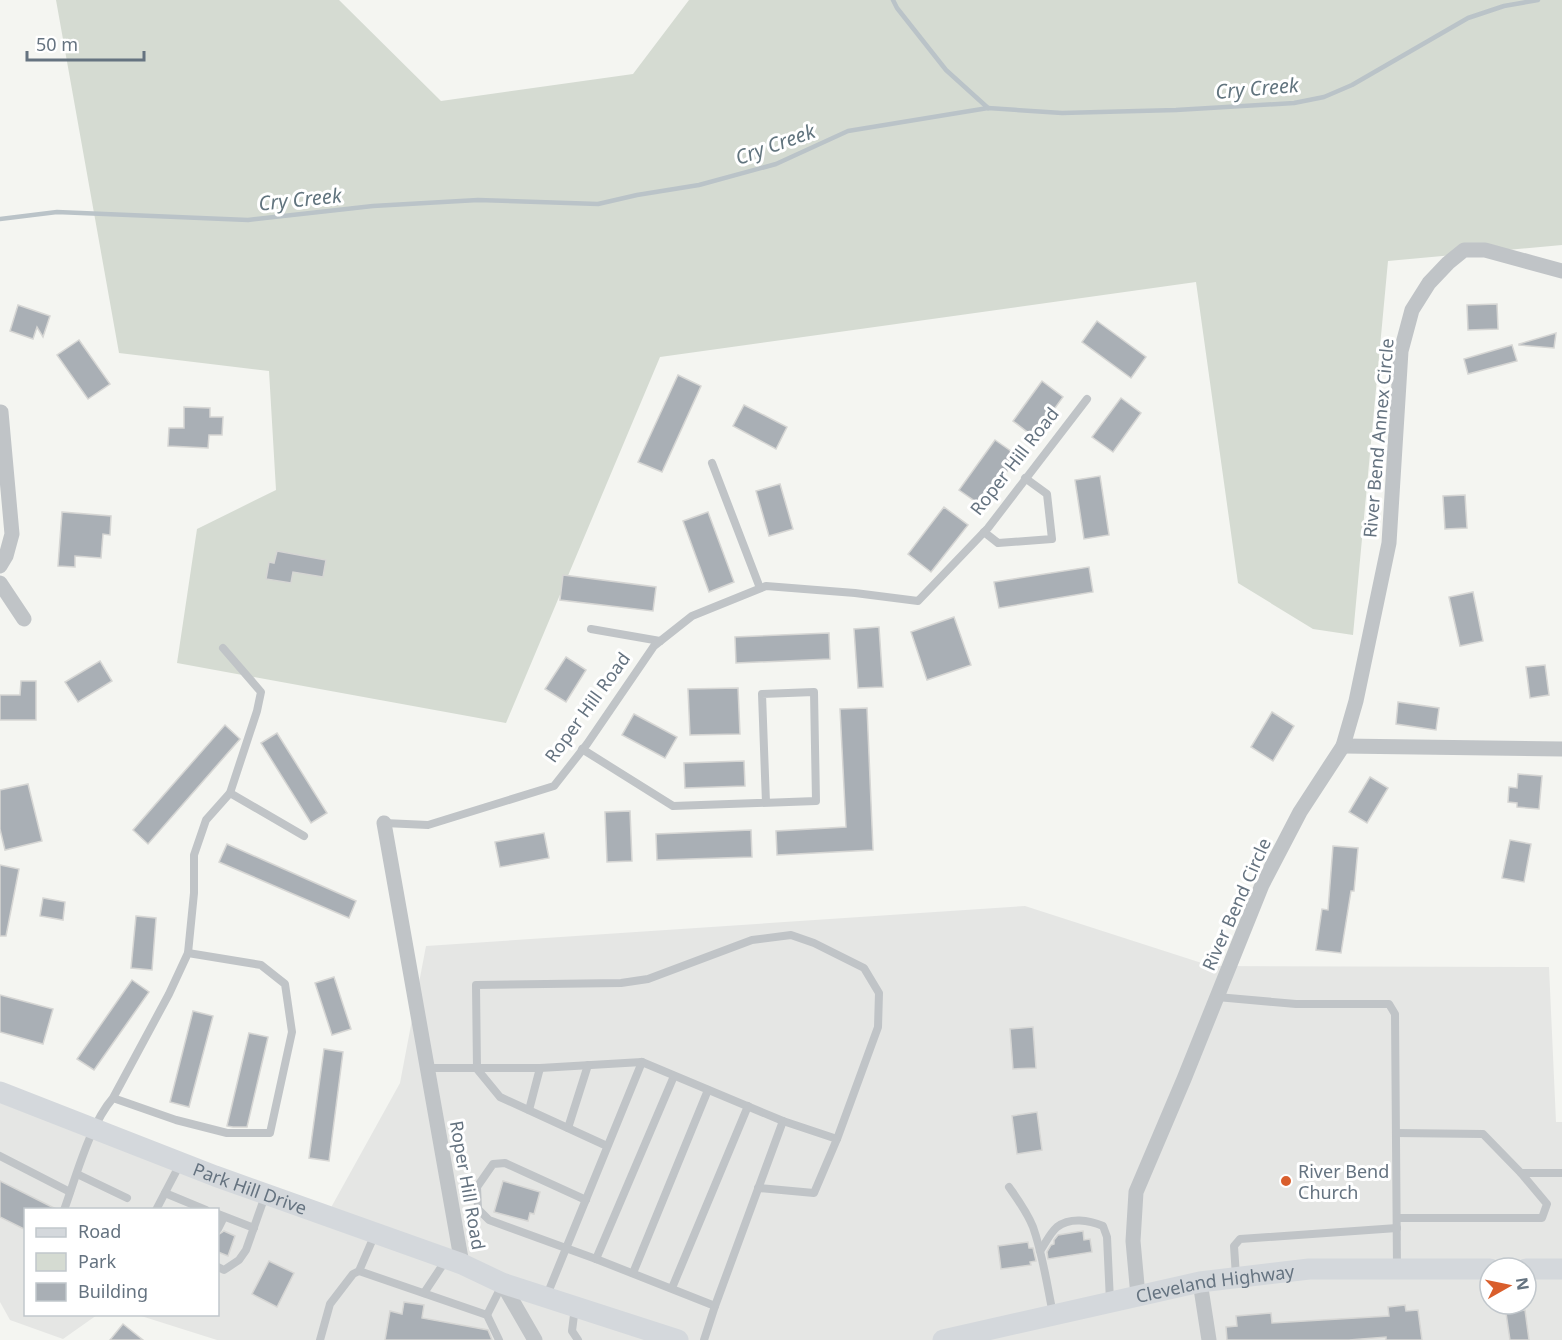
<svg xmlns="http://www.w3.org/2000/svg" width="1562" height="1340" font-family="'Noto Sans',sans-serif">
<rect width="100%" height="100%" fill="#f4f5f1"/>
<!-- built -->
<path fill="#e5e6e4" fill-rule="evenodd" d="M1025,906L1211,966L1549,967L1556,1122H1562V1340H217L138,1315L218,1314V1210H26V1314L97,1315L63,1339L10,1320L0,1302V1090L323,1222L400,1083L426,946ZM1490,1268H1526V1304H1490Z"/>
<!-- green -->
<polygon fill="#d5dbd2" points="56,0 339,0 441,101 633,74 689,0 1562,0 1562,245 1388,261 1353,635 1313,629 1238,583 1196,282 660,357 506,723 177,663 197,529 276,490 269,371 119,353"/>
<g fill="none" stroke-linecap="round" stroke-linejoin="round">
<!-- stream -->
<g stroke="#bac3c8" stroke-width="4.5">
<polyline points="893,0 897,8 946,70 988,108"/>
<polyline points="0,219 57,212 248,220 373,206 478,200 598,204 637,195 699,185 776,164 848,131 988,108 1062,113 1176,110 1294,103 1324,97 1352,85 1468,18 1504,6 1538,0"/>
</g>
</g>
<!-- building -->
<g fill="#a9afb5" stroke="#d6d6d4" stroke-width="1.5">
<polygon points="1497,304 1498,329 1468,330 1467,305"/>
<polygon points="18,305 50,316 43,337 37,327 33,339 10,331"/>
<polygon points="1097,321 1146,357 1131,378 1082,342"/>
<polygon points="1556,333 1554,348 1519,345 1519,344"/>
<polygon points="79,340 110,384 88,399 57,355"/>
<polygon points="1512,345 1517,361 1468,374 1464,359"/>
<polygon points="678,375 701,386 662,472 638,462"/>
<polygon points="1042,381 1063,397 1034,437 1013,421"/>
<polygon points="1121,398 1141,413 1113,452 1092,437"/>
<polygon points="744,405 787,427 776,449 733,426"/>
<polygon points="184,407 210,408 210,417 223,417 222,435 209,435 208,448 168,446 169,428 184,428"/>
<polygon points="995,440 1018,456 982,506 959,490"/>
<polygon points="1100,476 1109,535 1084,539 1075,480"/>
<polygon points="780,484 793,529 769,536 756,491"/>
<polygon points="1465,495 1467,528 1445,529 1443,496"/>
<polygon points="944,507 968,525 931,572 908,554"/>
<polygon points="62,512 111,516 110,535 103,534 101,558 75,556 75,567 58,566"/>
<polygon points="708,512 734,582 709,592 683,521"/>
<polygon points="277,551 326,560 323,577 293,572 291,583 266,579 269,562 274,563"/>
<polygon points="1089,567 1093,592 999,608 994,582"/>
<polygon points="563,575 656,587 653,611 560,600"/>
<polygon points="1473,592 1483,641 1460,646 1449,597"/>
<polygon points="954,617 971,665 927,680 911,632"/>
<polygon points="879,627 883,687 858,688 854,629"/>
<polygon points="829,633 830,659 736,663 735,637"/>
<polygon points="566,657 586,670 566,702 545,689"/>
<polygon points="100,661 112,681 78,702 65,682"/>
<polygon points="1545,665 1549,695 1530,698 1526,667"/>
<polygon points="21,681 36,681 36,720 0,720 0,695 20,695"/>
<polygon points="738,688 740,734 690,735 688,689"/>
<polygon points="1398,702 1439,708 1436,730 1396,724"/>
<polygon points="867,708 873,850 777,855 776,831 846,827 840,709"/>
<polygon points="1272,712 1294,726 1273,761 1251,747"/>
<polygon points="634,714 677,737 665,758 622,735"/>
<polygon points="225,725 240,739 148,844 133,830"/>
<polygon points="277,733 327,813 311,823 261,743"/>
<polygon points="744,761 745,786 685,788 684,763"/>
<polygon points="1518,774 1542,776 1539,809 1517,807 1517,803 1508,802 1509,787 1517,788"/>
<polygon points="1370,777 1388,788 1367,823 1349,812"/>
<polygon points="28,784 42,841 5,850 0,829 0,790"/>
<polygon points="630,811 632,861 607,862 605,812"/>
<polygon points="751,830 752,857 657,860 656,834"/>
<polygon points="544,833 549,858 500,867 495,842"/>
<polygon points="1510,840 1531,844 1524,882 1502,878"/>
<polygon points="227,844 356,901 349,918 219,862"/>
<polygon points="1333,846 1358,848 1354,891 1351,891 1341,953 1316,950 1322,909 1328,910"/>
<polygon points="0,865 19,869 6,936 0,936"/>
<polygon points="43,898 65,902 63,920 40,916"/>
<polygon points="136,916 156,918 152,970 131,968"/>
<polygon points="334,977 351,1029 332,1035 315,983"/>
<polygon points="132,980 149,992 94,1070 77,1059"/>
<polygon points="0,995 53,1009 43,1044 0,1032"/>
<polygon points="193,1011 213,1016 189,1107 170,1102"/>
<polygon points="1033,1027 1036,1068 1013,1069 1010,1029"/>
<polygon points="249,1033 268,1037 247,1127 233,1127 227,1126"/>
<polygon points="324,1049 343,1052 329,1161 309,1158"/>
<polygon points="1037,1112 1042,1150 1017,1154 1012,1116"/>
<polygon points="0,1181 56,1209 26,1209 26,1230 0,1217"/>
<polygon points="503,1181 540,1192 534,1214 530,1213 528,1221 494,1212"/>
<polygon points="224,1231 235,1236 228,1256 218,1252 218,1235"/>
<polygon points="1083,1231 1084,1240 1090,1239 1092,1252 1048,1259 1047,1252 1051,1245 1054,1244 1054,1240 1058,1235"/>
<polygon points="1028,1242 1029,1248 1033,1248 1036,1261 1030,1262 1031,1265 1001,1269 998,1246"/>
<polygon points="269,1261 294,1273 277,1307 252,1294"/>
<polygon points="404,1302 424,1305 422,1318 488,1330 492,1340 385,1340 390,1311 402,1314"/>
<polygon points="1405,1305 1406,1311 1418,1310 1422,1340 1386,1340 1386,1337 1349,1340 1227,1340 1226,1327 1237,1326 1236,1316 1271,1313 1272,1323 1389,1316 1388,1307"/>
<polygon points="1525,1310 1529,1340 1510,1340 1506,1313"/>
<polygon points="123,1324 143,1340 110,1340"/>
</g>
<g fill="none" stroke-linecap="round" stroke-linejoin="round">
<!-- lane -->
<g stroke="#c0c4c7" stroke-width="8">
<polyline points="712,463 760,588"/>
<polyline points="984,532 998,543 1052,539 1047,494 1025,478"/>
<polyline points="591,629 660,641"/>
<polyline points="582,749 673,806 816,801 814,692 762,694 766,803"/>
<polyline points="230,793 304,836"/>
<polyline points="384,823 428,825 554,786 587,744 654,646 692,616 766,586 855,593 918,601 988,528 1087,399"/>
<polyline points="188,953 194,893 194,855 206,820 230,793 257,711 261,692 223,648"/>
<polyline points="1217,997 1296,1004 1389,1004 1395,1014 1397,1268"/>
<polyline points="427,1068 540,1068 642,1062"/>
<polyline points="529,1110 540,1068"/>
<polyline points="783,1121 837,1139"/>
<polyline points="568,1128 588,1065"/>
<polyline points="1396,1133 1483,1134 1521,1173 1562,1173"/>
<polyline points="607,1146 500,1097 477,1069 476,985 621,983 648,979 752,940 791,935 814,943 864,968 879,993 878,1027 837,1139 814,1193 758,1188"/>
<polyline points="0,1156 70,1192"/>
<polyline points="77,1174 127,1198"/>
<path d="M1009,1187C1018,1200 1027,1212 1033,1227C1043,1255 1047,1285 1053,1314"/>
<polyline points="165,1193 206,1210"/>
<polyline points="586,1200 505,1163 493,1164 477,1187 478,1209 489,1220 596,1259 715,1306"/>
<path d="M64,1210C76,1177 90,1124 113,1098L176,1120L227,1133H270L292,1032L285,984L261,965L188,953L169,994L113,1098"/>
<polyline points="156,1210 180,1164"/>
<polyline points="218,1214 254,1228"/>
<polyline points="1397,1218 1542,1218 1547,1204 1521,1173"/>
<polyline points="218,1229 224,1217"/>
<path d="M1040,1251C1045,1244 1050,1233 1057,1227C1070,1217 1089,1220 1103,1226L1107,1237L1110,1301"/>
<polyline points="596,1259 674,1076"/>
<polyline points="218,1267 224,1270 239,1260 246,1250 265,1196"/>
<polyline points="359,1271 487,1315 499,1340"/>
<polyline points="633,1273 708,1090"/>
<polyline points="1236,1276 1234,1246 1240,1239 1397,1228"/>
<polyline points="672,1288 748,1106"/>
<polyline points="424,1293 446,1260"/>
<polyline points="547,1295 642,1062 783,1121 715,1306 704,1340"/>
<polyline points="575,1307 572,1331 578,1340"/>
<polyline points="487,1315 502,1285"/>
<polyline points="320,1340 330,1304 353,1274 359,1271 375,1234"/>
</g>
<!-- street -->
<g stroke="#c0c4c7" stroke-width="15">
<polyline points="0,566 6,556 12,534 1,412"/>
<polyline points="0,583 24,619"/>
<polyline points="1343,746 1562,749"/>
<polyline points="384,823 462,1264"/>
<polyline points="1200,1282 1209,1340"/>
<polyline points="502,1283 535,1340"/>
<polyline points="1138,1296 1133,1241 1136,1192 1184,1079 1262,885 1300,812 1343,746 1356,701 1389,543 1401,351 1412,310 1429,283 1448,263 1464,250 1485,250 1562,271"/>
</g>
<!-- secondary -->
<g stroke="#d4d8dc" stroke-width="21">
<path id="s1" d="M0,1092L215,1176L462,1264L502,1283L678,1340"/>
<polyline points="1526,1269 1562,1269"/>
<path id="s2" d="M943,1340L1200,1282L1309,1269H1490"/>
</g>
</g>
<!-- markers -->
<circle fill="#d95e2c" stroke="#fff" stroke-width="2" cx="1286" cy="1181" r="6"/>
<g text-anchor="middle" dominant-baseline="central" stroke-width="6" stroke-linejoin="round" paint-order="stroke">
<!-- street labels -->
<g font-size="18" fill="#657380" stroke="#fff">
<text transform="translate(1378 438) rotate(-85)">River Bend Annex Circle</text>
<text transform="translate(1014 461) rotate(-52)">Roper Hill Road</text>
<text transform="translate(587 707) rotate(-54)">Roper Hill Road</text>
<text transform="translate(1236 904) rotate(-66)">River Bend Circle</text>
<text transform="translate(468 1185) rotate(80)">Roper Hill Road</text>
<text stroke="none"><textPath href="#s1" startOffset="268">Park Hill Drive</textPath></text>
<text stroke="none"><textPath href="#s2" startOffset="278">Cleveland Highway</textPath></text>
</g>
<!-- poi labels -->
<g font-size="18" fill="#657380" stroke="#fff" text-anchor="start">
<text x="1298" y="1171">River Bend<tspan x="1298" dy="21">Church</tspan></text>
</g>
<!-- water labels -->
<g font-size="20" font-style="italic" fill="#61747e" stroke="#fff">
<text transform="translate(1257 88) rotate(-5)">Cry Creek</text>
<text transform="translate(775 144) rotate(-20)">Cry Creek</text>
<text transform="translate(300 199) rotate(-6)">Cry Creek</text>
</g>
</g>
<!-- legend -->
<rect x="24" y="1208" width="195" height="108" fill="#ffffff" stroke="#c1c7cc" stroke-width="1.5"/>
<rect x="36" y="1228" width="30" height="9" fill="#d4d8dc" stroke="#c1c7cc" stroke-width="1.5"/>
<text x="78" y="1238" font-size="18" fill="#657380">Road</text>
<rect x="36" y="1253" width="30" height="18" fill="#d5dbd2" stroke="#c1c7cc" stroke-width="1.5"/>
<text x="78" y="1268" font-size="18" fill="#657380">Park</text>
<rect x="36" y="1283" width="30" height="18" fill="#a9afb5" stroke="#c1c7cc" stroke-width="1.5"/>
<text x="78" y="1298" font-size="18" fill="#657380">Building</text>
<!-- north arrow -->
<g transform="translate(1508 1286) rotate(81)"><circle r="28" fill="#ffffff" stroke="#c1c7cc" stroke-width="1.5"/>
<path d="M0-4.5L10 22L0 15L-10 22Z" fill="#d95e2c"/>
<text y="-9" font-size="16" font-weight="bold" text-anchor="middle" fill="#657380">N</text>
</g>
<!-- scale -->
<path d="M27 51v9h117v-9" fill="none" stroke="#657380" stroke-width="3"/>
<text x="36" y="51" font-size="18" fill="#657380" stroke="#ffffff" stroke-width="4.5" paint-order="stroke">50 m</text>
</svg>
